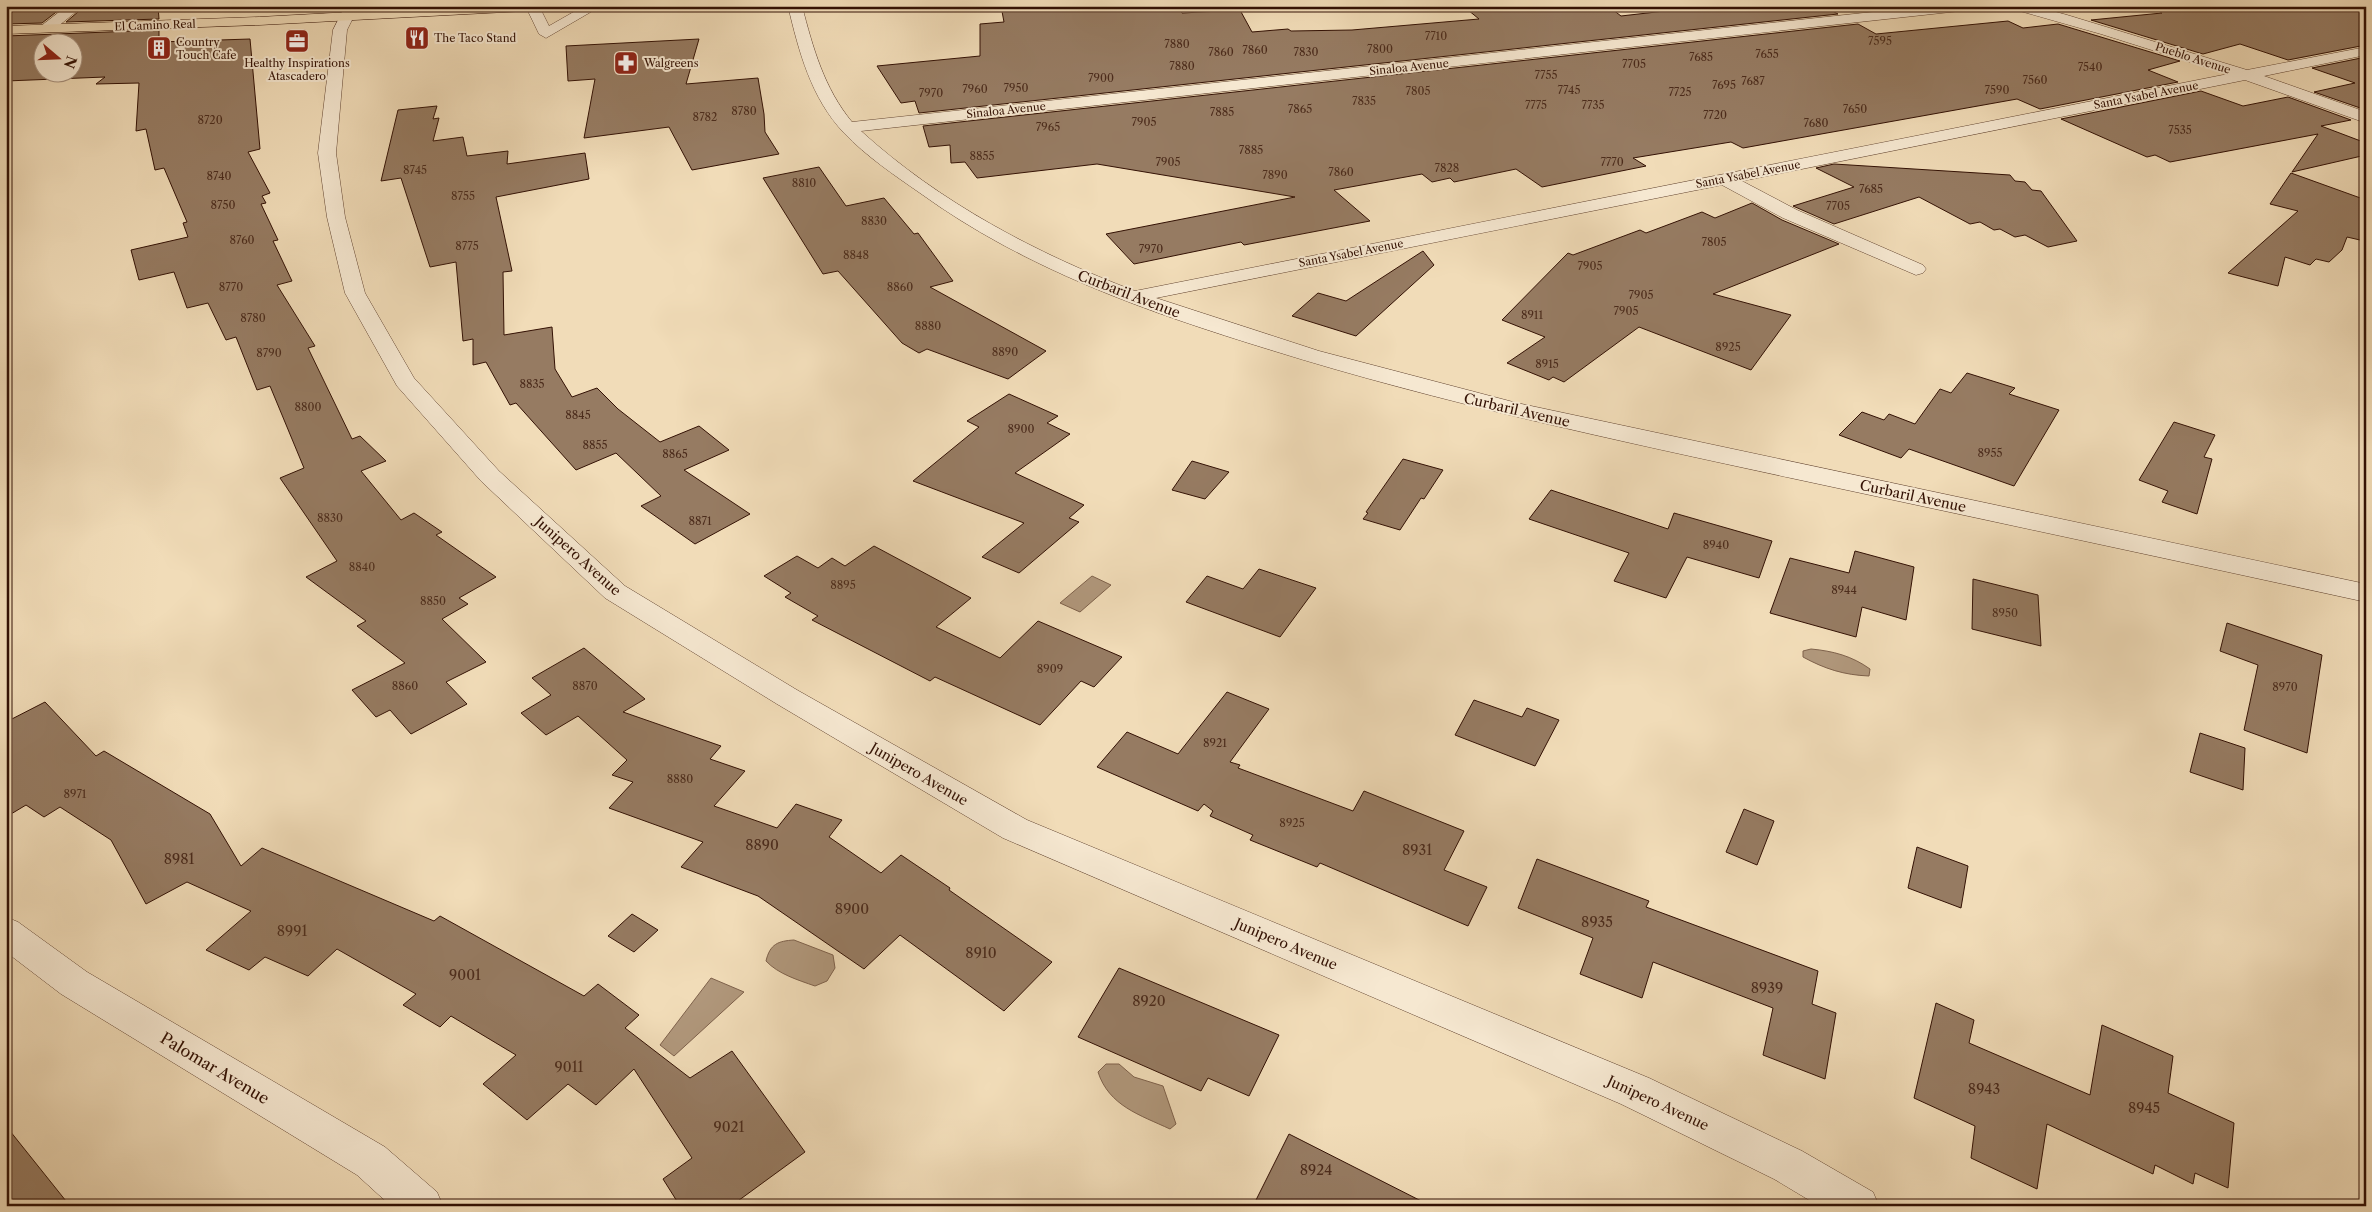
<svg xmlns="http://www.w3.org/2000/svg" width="2372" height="1212" font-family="'Libre Caslon Text',serif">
<rect width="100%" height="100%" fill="#f1dcb8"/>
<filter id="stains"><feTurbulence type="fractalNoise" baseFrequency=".004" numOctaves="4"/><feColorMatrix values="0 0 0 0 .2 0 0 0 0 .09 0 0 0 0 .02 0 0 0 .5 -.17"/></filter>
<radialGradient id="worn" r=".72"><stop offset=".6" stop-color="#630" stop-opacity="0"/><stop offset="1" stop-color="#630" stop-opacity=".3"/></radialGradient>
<!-- water -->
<g fill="#b0977b" stroke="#7e614b">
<polygon points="1092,576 1111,585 1080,612 1060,603"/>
<path d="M1811,649C1833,651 1852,656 1870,669L1869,676C1844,675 1825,669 1803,657V651Z"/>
<path d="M794,940L833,955L835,968L827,981L815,986C798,980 778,974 766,961C770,944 778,941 794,940Z"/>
<polygon points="711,978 744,992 674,1056 660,1045"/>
<path d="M1106,1064H1119L1134,1077L1163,1086L1176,1124L1170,1129C1140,1115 1109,1106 1098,1072Z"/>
</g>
<!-- building -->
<g fill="#967b62" stroke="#331104" fill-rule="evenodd">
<polygon points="6,6 64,6 42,23 6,24"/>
<polygon points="85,6 158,6 159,19 66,22"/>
<polygon points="1001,6 1094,6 1095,8 1179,6 1182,13 1240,10 1252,32 1288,29 1291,31 1352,30 1479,19 1468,10 1510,6 1608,6 1621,16 1709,6 1823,6 1838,14 919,113 915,101 901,103 877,66 980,56 980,24 1004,22"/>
<polygon points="2148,6 2366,6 2366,45 2288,60 2240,44 2203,54 2091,20 2162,13"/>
<polygon points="2008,21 2023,28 2058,24 2180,61 2148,70 2178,82 2040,109 2017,99 1743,148 1731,142 1633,158 1646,166 1542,187 1516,169 1454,182 1450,178 1432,182 1422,174 1334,190 1370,221 1244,245 1241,242 1134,264 1106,234 1295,197 1097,164 977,178 965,162 951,163 950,145 929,147 923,126 1858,24 1876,34"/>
<path d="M159,30V42L250,39L260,149L248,152L270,193L262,196L266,203L261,204L278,240L273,241L292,281L277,285L315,346L308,348L352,439L360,436L386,461L361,471L401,520L414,513L442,532L436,535L496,577L459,598L468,604L442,619L486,662L446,682L467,704L411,734L390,710L376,717L352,690L405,663L357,626L366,621L306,577L337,561L280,478L304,468L270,386L257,390L236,337L226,340L208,303L187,308L174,272L139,280L131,250L188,237L183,223L187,222L164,168L155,170L146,129L136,131L139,83L96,84L105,77L6,81V36ZM42,42H72V72H42Z"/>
<polygon points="699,39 686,84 758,78 764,114 765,132 779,154 692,170 669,127 584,138 595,79 568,81 566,46"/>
<polygon points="2366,57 2366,110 2314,92 2355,83 2312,68"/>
<polygon points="2201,91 2243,106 2288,97 2351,120 2321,126 2366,143 2366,155 2292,172 2318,134 2170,162 2155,155 2147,157 2061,119"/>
<polygon points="437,106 433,119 439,118 433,141 463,137 467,156 508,151 507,164 585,153 589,179 496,197 512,271 503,272 504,335 552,327 555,369 572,397 597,388 618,409 660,442 699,426 729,450 684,470 750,514 695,544 641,506 661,496 616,453 576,470 516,403 510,405 486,362 473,365 473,339 463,341 456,262 430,267 401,178 381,181 398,110"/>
<polygon points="1834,164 2010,175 2015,181 2025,182 2032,190 2041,191 2077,241 2048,247 2025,235 2015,237 2000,229 1994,230 1980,222 1970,224 1919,197 1834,224 1793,206 1854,187 1816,168"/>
<polygon points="819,167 846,206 884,198 914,234 918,233 953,281 930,287 1046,351 1008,379 927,349 919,353 902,343 838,271 823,274 763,178"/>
<polygon points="2291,173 2366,200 2366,234 2362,234 2360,240 2347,237 2342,250 2329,262 2316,259 2310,265 2285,257 2278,286 2228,273 2298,211 2270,204"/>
<polygon points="1752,203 1782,220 1839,244 1713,294 1791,315 1751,370 1639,327 1564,382 1553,377 1549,380 1507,363 1545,337 1502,320 1568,253 1573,255 1640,230 1646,233 1702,212 1715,218"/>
<polygon points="1423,251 1434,265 1356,336 1292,316 1318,293 1346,301"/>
<polygon points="1967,373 2015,388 2009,394 2059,410 2014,486 1909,449 1901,458 1839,435 1862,412 1884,420 1889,414 1915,424 1940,389 1951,393"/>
<polygon points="1009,394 1058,416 1047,423 1070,434 1015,473 1084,505 1069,518 1079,522 1019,573 982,557 1024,523 913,481 979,427 967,421"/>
<polygon points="2174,422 2215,435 2204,457 2212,459 2197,514 2162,502 2168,491 2139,480"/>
<polygon points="1403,459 1443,470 1424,499 1421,498 1400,530 1363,519 1368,513 1366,512"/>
<polygon points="1192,461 1229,472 1205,499 1172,490"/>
<polygon points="1551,490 1668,529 1674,513 1772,541 1759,578 1687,557 1666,598 1614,581 1629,553 1529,519"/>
<polygon points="874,546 971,598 936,627 1000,658 1038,621 1122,657 1094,687 1081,681 1040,725 935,677 930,681 812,620 818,616 785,597 791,593 764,576 797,556 818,568 832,558 845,566"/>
<polygon points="1855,551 1914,567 1906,620 1862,607 1856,637 1770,613 1790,558 1849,573"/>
<polygon points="1259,569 1316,588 1280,637 1186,602 1207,576 1243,589"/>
<polygon points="1973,579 2038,595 2041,646 1972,629"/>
<polygon points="2227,623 2322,655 2307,753 2244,730 2258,665 2220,651"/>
<polygon points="584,648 645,699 623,712 721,746 710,759 745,771 714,806 777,828 796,804 842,820 829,837 881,873 901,855 950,888 949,890 1052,962 1004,1011 900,935 864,969 758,896 681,867 703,842 609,808 633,782 612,775 627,760 578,716 546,735 521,713 551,695 532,678"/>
<polygon points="1227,692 1269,709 1230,762 1240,765 1238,768 1353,811 1364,791 1464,831 1444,870 1487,887 1468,926 1320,863 1317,867 1250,840 1253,835 1210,816 1213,811 1204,804 1198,811 1097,767 1127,732 1178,754"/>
<polygon points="1474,700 1522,717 1527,708 1559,720 1535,766 1455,735"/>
<polygon points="45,702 96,756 104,751 210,814 241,866 262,848 434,921 440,916 584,996 598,984 639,1015 625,1028 690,1078 732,1051 805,1152 731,1206 680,1206 663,1179 692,1158 634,1069 596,1105 568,1084 527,1120 483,1084 516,1055 451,1016 440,1027 403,1005 416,994 337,949 308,976 265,957 249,970 206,950 251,911 187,882 146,904 111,840 60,807 44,817 26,805 6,817 6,722"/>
<polygon points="2200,733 2245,748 2243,790 2190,772"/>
<polygon points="1744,809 1774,821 1757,865 1726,852"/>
<polygon points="1917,847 1968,866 1961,908 1908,888"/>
<polygon points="1537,859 1649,901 1646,907 1818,971 1812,1004 1836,1013 1825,1079 1763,1055 1773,1008 1653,962 1642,998 1580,974 1593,938 1518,908"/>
<polygon points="632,914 658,930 634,952 608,936"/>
<polygon points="1119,968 1279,1035 1249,1096 1208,1078 1201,1091 1078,1037"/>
<polygon points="1936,1003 1974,1020 1969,1043 2090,1095 2102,1025 2173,1056 2168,1093 2234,1123 2228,1188 2195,1173 2193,1184 2155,1165 2153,1174 2047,1124 2037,1189 1971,1158 1975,1126 1914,1098"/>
<polygon points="6,1126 70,1206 6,1206"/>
<polygon points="1289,1134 1431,1206 1253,1206"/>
</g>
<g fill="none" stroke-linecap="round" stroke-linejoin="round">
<defs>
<g id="minor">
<polygon points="67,6 83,6 51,32 41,32 39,29 41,26"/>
<polygon points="345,6 359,6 347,30 336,153 345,217 365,293 414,378 499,471 625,586 797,690 1027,820 1649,1078 1802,1151 1873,1192 1879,1206 1819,1206 1774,1179 1621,1104 1003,838 777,704 605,598 481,481 397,386 345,293 327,217 318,153 333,30"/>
<polygon points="539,6 549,26 584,6 601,6 546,38 539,34 526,7"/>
<path d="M788,6H802C813,48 824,88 852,122L1928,6H1976L1969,10L861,131C939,202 1037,254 1135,291L2228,74L2101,34L2013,9L2011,6H2034L2067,15L2247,70L2366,47V55L2264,76L2366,112V123L2245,80L1742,181L1797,210L1923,265L1926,269L1923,273L1916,275L1783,218L1722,185L1156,298L1319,351L1517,403L2366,584V602C2174,560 1982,519 1791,478C1616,440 1441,403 1271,350C1147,312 1025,269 920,193C894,175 866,156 844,133C811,98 799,52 788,6Z"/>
<polygon points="6,917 18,922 87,972 385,1147 437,1192 443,1206 391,1206 357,1175 61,994 6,952"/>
</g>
<polygon id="major" points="461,6 551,6 544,10 259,25 6,34 6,26 259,17"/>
</defs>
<!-- minor casing -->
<use href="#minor" stroke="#624431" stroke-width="1"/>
<!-- major casing -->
<use href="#major" stroke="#331104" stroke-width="1"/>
<!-- minor -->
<use href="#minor" fill="#f6e8d1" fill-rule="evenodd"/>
<!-- major -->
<use href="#major" fill="#f1dcb8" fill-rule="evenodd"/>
</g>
<!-- icons -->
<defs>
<symbol id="restaurant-square" viewBox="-11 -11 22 22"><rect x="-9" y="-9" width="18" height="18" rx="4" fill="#8f2418" stroke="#f6e8d1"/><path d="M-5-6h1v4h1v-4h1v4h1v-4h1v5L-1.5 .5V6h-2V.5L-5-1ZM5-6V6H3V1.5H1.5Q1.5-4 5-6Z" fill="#fff"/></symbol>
<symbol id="office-square" viewBox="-11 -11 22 22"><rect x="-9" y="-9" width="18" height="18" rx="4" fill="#8f2418" stroke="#f6e8d1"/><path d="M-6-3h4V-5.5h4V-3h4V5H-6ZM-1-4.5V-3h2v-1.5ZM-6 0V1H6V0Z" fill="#fff"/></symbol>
<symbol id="building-square" viewBox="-11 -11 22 22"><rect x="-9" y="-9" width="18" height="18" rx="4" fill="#8f2418" stroke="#f6e8d1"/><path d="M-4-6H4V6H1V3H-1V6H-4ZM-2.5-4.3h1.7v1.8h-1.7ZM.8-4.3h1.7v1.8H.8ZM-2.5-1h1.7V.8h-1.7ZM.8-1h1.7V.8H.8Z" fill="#fff"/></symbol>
<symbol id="pharmacy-square" viewBox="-11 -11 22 22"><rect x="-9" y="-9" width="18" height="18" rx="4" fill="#8f2418" stroke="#f6e8d1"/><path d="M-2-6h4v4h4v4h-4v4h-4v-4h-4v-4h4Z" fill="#fff"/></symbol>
</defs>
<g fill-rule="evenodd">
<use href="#restaurant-square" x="403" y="24" width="28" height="28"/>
<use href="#office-square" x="283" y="27" width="28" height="28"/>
<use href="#building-square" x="145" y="34" width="28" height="28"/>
<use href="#pharmacy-square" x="612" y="49" width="28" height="28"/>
</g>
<g text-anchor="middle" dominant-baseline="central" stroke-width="4" stroke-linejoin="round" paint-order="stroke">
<!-- far-street labels -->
<g font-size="11" fill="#331104" stroke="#f6e8d1">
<text transform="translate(155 25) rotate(-2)">El Camino Real</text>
<text transform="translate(2193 58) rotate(18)">Pueblo Avenue</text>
<text transform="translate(1409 67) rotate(-6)">Sinaloa Avenue</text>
<text transform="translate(2146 95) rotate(-11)">Santa Ysabel Avenue</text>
<text transform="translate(1006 110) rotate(-6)">Sinaloa Avenue</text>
<text transform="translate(1748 174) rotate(-11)">Santa Ysabel Avenue</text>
<text transform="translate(1351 253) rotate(-11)">Santa Ysabel Avenue</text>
</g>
<!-- number labels -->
<g font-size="11" fill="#4c2c1c">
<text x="1436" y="36">7710</text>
<text x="1880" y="41">7595</text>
<text x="1177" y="44">7880</text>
<text x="1380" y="49">7800</text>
<text x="1255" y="50">7860</text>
<text x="1221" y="52">7860</text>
<text x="1306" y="52">7830</text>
<text x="1767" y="54">7655</text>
<text x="1701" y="57">7685</text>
<text x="1634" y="64">7705</text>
<text x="1182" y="66">7880</text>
<text x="2090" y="67">7540</text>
<text x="1546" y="75">7755</text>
<text x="1101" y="78">7900</text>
<text x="2035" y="80">7560</text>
<text x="1753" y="81">7687</text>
<text x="1724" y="85">7695</text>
<text x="1016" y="88">7950</text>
<text x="975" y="89">7960</text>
<text x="1569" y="90">7745</text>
<text x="1997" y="90">7590</text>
<text x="1418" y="91">7805</text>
<text x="1680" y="92">7725</text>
<text x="931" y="93">7970</text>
<text x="1364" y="101">7835</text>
<text x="1536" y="105">7775</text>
<text x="1593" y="105">7735</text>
<text x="1300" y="109">7865</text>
<text x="1855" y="109">7650</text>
<text x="744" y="111">8780</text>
<text x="1222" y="112">7885</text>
<text x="1715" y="115">7720</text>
<text x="705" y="117">8782</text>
<text x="210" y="120">8720</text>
<text x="1144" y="122">7905</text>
<text x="1816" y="123">7680</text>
<text x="1048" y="127">7965</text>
<text x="2180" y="130">7535</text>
<text x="1251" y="150">7885</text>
<text x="982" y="156">8855</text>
<text x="1168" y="162">7905</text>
<text x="1612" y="162">7770</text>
<text x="1447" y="168">7828</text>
<text x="415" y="170">8745</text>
<text x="1341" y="172">7860</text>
<text x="1275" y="175">7890</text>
<text x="219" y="176">8740</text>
<text x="804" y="183">8810</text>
<text x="1871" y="189">7685</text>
<text x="463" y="196">8755</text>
<text x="223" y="205">8750</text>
<text x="1838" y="206">7705</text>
<text x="874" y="221">8830</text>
<text x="242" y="240">8760</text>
<text x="1714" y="242">7805</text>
<text x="467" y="246">8775</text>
<text x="1151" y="249">7970</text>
<text x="856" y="255">8848</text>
<text x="1590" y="266">7905</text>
<text x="231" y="287">8770</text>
<text x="900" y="287">8860</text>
<text x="1641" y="295">7905</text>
<text x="1626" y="311">7905</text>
<text x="1532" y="315">8911</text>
<text x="253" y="318">8780</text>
<text x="928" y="326">8880</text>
<text x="1728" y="347">8925</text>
<text x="1005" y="352">8890</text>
<text x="269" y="353">8790</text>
<text x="1547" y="364">8915</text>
<text x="532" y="384">8835</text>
<text x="308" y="407">8800</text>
<text x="578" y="415">8845</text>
<text x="1021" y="429">8900</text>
<text x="595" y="445">8855</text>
<text x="1990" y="453">8955</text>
<text x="675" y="454">8865</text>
<text x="330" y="518">8830</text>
<text x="700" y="521">8871</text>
<text x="1716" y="545">8940</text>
<text x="362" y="567">8840</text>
<text x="843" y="585">8895</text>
<text x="1844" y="590">8944</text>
<text x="433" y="601">8850</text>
<text x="2005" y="613">8950</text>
<text x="1050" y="669">8909</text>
<text x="405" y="686">8860</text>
<text x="585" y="686">8870</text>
<text x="2285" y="687">8970</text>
<text x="1215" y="743">8921</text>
<text x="680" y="779">8880</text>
<text x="75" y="794">8971</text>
<text x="1292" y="823">8925</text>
</g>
<!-- far-poi labels -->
<g font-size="11" fill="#331104" stroke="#f6e8d1" text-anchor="start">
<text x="434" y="38">The Taco Stand</text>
<text x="176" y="42">Country<tspan x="176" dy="13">Touch Cafe</tspan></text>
<text x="297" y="63" text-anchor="middle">Healthy Inspirations<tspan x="297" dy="13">Atascadero</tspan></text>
<text x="644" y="63">Walgreens</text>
</g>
<!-- street labels -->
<g font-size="14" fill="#331104" stroke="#f6e8d1">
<text transform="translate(1129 294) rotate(21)">Curbaril Avenue</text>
<text transform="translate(1517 410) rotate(13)">Curbaril Avenue</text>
<text transform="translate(1913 496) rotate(12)">Curbaril Avenue</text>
<text transform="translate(578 556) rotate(42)">Junipero Avenue</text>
<text transform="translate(919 774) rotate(30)">Junipero Avenue</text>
<text transform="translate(1286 944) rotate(23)">Junipero Avenue</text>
<text transform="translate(1658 1103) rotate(25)">Junipero Avenue</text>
</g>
<!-- near-number labels -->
<g font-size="14" fill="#4c2c1c">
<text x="762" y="845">8890</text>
<text x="1417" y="850">8931</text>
<text x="179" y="859">8981</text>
<text x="852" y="909">8900</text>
<text x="1597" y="922">8935</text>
<text x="292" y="931">8991</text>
<text x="981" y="953">8910</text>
<text x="465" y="975">9001</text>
<text x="1767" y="988">8939</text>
<text x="1149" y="1001">8920</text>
<text x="569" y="1067">9011</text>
<text x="1984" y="1089">8943</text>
<text x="2144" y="1108">8945</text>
<text x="729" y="1127">9021</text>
<text x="1316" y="1170">8924</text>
</g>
<!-- near-street labels -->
<g font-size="16" fill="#331104" stroke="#f6e8d1">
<text transform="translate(215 1068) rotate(31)">Palomar Avenue</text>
</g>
</g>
<!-- margin -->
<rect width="2372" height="1212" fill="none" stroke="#f1dcb8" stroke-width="25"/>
<rect x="8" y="8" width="2357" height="1197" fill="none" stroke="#331104" stroke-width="2.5"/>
<rect x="12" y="12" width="2347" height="1187" fill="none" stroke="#331104"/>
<!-- north arrow -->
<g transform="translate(58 58) rotate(109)"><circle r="24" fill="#f6e8d1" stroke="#a8927f"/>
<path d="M0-4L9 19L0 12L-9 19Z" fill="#8f2418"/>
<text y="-8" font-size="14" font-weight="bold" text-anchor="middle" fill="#331104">N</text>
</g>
<rect width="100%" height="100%" filter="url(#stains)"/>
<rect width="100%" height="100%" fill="url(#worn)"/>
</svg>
